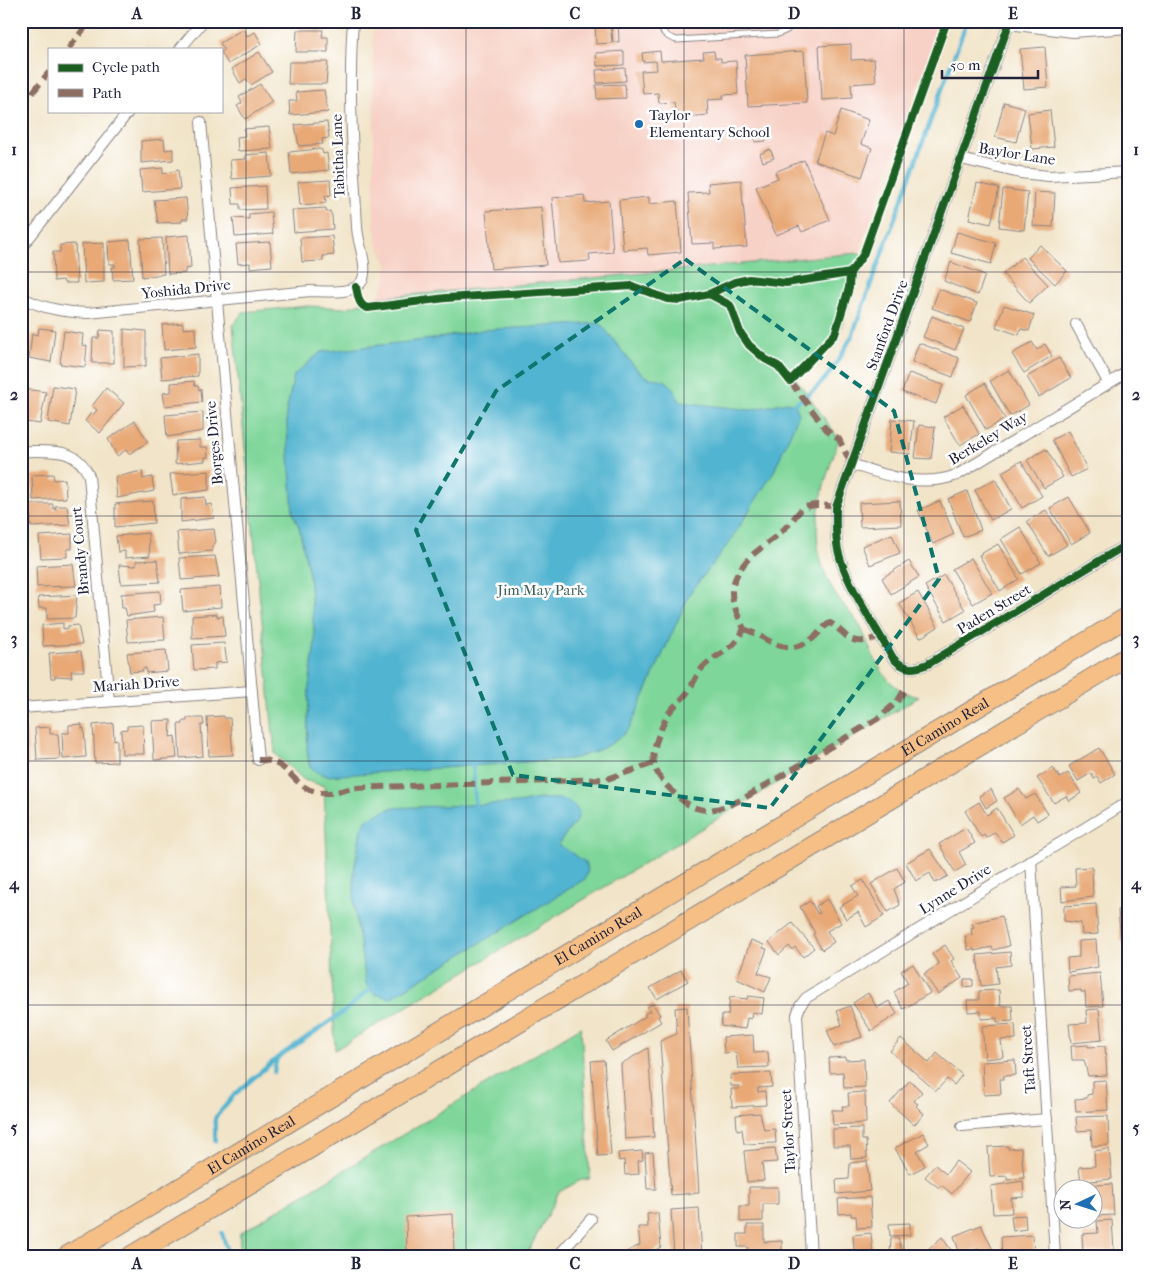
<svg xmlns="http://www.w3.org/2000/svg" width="1150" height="1277" font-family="'IM FELL French Canon',serif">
<rect width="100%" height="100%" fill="#fff"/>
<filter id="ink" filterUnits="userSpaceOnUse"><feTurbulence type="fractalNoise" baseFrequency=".02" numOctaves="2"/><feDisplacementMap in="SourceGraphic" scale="10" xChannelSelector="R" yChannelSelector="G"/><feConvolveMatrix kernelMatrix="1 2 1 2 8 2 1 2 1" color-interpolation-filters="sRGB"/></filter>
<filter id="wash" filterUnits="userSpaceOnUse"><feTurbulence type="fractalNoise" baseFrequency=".0096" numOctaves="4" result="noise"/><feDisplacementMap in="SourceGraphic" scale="20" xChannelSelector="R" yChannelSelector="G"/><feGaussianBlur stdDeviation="1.12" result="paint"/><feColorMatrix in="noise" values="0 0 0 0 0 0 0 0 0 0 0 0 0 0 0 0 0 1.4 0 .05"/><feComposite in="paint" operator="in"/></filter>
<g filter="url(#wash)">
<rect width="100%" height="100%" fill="#f1e4c8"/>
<!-- built -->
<polygon fill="#f7d1c6" points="373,21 941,21 859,253 378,298 385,281 387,264 377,242 374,226"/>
<!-- green -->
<g fill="#7ed69a" stroke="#507c6a">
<path d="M859,253L866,258L838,334L797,380L839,439C821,492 803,538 834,592C841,604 856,618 861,628C875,659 883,689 919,697L335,1050L324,786L304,780L275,754L233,325L243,312L308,306L345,308L378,298Z"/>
<polygon points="581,1027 590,1179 581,1180 559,1192 526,1256 239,1256 240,1233"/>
</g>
<!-- water -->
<g fill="#51b4d0" stroke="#3a6b86">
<path d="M600,323C613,338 624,355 637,369C656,390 664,364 680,402L751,410L787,402L795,404L799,414L774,471L729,543L690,593L631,725C619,744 592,754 570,759L327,776L316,772L309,765L307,749L309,686L315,642L309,575L299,527L293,513L286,413L294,375L321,352L433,339L482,330Z"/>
<path d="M539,799C555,799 570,796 579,812L577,820L558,844L585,862L588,870L585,879L390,998L374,994L366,984L354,905V871L361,829L367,819L391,808L518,803Z"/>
</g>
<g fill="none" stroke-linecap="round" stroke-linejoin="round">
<!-- stream -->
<g stroke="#51b4d0" stroke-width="4">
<path d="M795,404C825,385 835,367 852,336L967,21"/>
<polyline points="473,765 475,804"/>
<polyline points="274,1072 277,1058"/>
<polyline points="215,1141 215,1118 234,1095 277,1058 345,1011 370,989"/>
<polyline points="222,1233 229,1256"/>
</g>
</g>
<g id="blocks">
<!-- building -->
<g fill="#e8a977">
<polygon points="295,21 327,21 327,26 295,24"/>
<polygon points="595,21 610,21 612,43 596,44"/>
<polygon points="611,21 618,21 619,42 613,42"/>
<polygon points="243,29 247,36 255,32 262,44 228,64 221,52 224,50 220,43"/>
<polygon points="297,30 323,30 322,37 328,37 328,52 296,52"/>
<polygon points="851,44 851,60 874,59 876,82 851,84 852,98 822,100 819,46"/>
<polygon points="1045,47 1048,87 1024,89 1020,49"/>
<polygon points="624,51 624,65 597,66 596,53"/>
<polygon points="660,51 661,61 704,58 703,52 714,51 715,58 721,58 721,62 736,61 738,94 723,95 723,99 707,100 708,115 676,118 674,102 659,103 658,93 643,94 641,71 657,70 656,61 643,62 642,53"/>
<polygon points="804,51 807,103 748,106 745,55"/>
<polygon points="259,52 272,72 251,85 246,79 240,83 232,69"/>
<polygon points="289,62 328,62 326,84 288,84"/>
<polygon points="625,68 626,81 597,83 596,70"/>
<polygon points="260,84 272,102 245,119 237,106 242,103 239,97"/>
<polygon points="625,84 626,98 597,99 596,85"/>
<polygon points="324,90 328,112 290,115 289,101 297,101 296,92"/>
<polygon points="1004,102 1025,108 1016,142 995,137"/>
<polygon points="841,110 869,120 861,144 872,148 862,177 815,161 825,133 833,136"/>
<polygon points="1050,110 1054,147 1032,149 1028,113"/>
<polygon points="327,122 329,138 322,139 323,144 299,146 295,125"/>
<polygon points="269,127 272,149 238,151 237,137 245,136 244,129"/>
<polygon points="765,132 766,141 755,142 754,133"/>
<polygon points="164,139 165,150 173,149 173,160 141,163 141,141"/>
<polygon points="319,149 322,150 323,154 327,153 329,170 291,174 289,152"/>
<polygon points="770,149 774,158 763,162 760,154"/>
<polygon points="269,153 271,176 232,179 230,160 246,159 245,155"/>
<polygon points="804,160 830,220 802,232 799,226 776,235 756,187 778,178 775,172"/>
<polygon points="163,168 163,174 178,170 180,189 142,192 140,170"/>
<polygon points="330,180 331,195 325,196 326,203 300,205 298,182"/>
<polygon points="741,180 747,247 714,249 714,243 692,244 688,193 709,192 708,183"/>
<polygon points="977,183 999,188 991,224 969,219"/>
<polygon points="265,186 266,209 240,210 240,204 233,204 232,188"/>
<polygon points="1003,189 1028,192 1024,230 999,227"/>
<polygon points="1035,192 1055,193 1053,227 1033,226"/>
<polygon points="584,195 585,203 609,201 613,252 589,254 590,261 558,263 552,198"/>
<polygon points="649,197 649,204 677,201 681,252 648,255 647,248 623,250 619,200"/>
<polygon points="186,198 188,219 182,219 182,222 158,223 154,200"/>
<polygon points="541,207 546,265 491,269 486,211"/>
<polygon points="326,208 326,212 330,211 332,216 333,229 294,232 292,210"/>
<polygon points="271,212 273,234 235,237 233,218 249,219 249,214"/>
<polygon points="957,232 996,243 991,264 951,253"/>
<polygon points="189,235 191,268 185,269 185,273 168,274 166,237"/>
<polygon points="332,236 334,255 323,256 323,261 302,262 300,238"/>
<polygon points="162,238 164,274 142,277 140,239"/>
<polygon points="130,240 133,279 113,280 112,267 115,267 115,264 109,264 108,242"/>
<polygon points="270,242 272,266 250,268 250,263 238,264 236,244"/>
<polygon points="104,243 104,282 84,283 82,244"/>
<polygon points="75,244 77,283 64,283 63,280 54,281 53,252 60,252 60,245"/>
<polygon points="1040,245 1067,271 1055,284 1028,258"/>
<polygon points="1022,257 1048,285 1029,303 1003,274"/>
<polygon points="951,262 985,275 978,295 944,281"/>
<polygon points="939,289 977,303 970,322 932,308"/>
<polygon points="1004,305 1034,315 1029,331 1021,329 1019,335 996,327"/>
<polygon points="932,316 964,329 955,350 923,337"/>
<polygon points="21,321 28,324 21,341"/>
<polygon points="183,323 183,329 195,328 196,347 164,350 162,325"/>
<polygon points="39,328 55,330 51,362 29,358 32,334 38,335"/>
<polygon points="124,329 146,331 146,366 124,367"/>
<polygon points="100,330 114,331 114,363 92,363 93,338 99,338"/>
<polygon points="64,331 83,334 82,345 87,346 85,367 60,364"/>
<polygon points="1032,342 1037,350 1045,344 1052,356 1024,373 1012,354"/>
<polygon points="919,343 959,358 953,377 912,362"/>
<polygon points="198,354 198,376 162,379 160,358"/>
<polygon points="1059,358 1071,378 1039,397 1027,377"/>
<polygon points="1009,370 1029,405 1010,416 990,381"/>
<polygon points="909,373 943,385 936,404 902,392"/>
<polygon points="194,381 195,386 198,386 199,390 201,389 202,402 165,406 163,393 171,392 171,383"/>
<polygon points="985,383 1005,419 986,430 966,395"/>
<polygon points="53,386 75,389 70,426 48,422"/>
<polygon points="106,388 124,403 100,433 85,421 91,413 93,415 97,410 92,406"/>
<polygon points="24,389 46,392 40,424 26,422 27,415 21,414"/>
<polygon points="963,405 979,434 960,445 943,417"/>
<polygon points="203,412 203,431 167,437 165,415"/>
<polygon points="892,419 914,421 910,454 889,452"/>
<polygon points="135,421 148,442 129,454 126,450 117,456 108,439"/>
<polygon points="919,425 935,427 931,459 915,458"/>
<polygon points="1068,431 1087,469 1071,477 1052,440"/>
<polygon points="200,440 200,447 207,447 208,457 205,457 205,461 175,464 176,441"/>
<polygon points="1046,449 1063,477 1044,488 1027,460"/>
<polygon points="1021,461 1042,496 1022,508 1002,472"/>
<polygon points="142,471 143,479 152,477 154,491 117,498 115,477"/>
<polygon points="209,471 209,490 173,495 170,474"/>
<polygon points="53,474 54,480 65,479 66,498 33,500 32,475"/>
<polygon points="995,479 1011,509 991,520 975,490"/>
<polygon points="967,491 981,530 963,537 948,499"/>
<polygon points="205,497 206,505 212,504 214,518 181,522 181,499"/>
<polygon points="1069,497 1090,533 1071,544 1050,508"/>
<polygon points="153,501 154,523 115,527 115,504"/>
<polygon points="900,501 901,525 860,527 859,503"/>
<polygon points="940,501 954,534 933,544 918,510"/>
<polygon points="30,504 53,504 53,509 56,509 55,506 67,506 70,525 31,527"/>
<polygon points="1046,510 1067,545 1048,556 1027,521"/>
<polygon points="1020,527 1041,563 1022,574 1001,539"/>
<polygon points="214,529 216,542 212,546 212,551 179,554 177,532"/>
<polygon points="148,533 150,556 125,558 125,551 118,552 116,536"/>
<polygon points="72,534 72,549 67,549 67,557 41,558 39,536"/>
<polygon points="892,534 900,553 870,565 862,546"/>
<polygon points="998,544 1019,579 1000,591 979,555"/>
<polygon points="215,556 219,577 181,580 179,558"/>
<polygon points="971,558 992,593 973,604 952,569"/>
<polygon points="157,560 160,582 121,584 119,565 136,566 136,561"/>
<polygon points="909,561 919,577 891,594 882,578"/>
<polygon points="73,564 76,586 37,587 36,566"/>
<polygon points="944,575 965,610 946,621 925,586"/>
<polygon points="220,587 221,607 183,611 181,590"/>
<polygon points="160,591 161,604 153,605 154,612 127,616 125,608 122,608 121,594"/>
<polygon points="918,592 938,627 920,638 899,603"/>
<polygon points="77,595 75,618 47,619 47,608 39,608 38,597"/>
<polygon points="217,614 217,617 223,616 225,636 192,638 192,616"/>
<polygon points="163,617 165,640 128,642 126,620"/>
<polygon points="63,623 63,629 68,628 68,626 78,625 82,644 43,646 42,625"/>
<polygon points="224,643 227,662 215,663 215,669 194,670 192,645"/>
<polygon points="166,650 168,671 146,673 146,668 142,669 143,671 130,672 127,653"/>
<polygon points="81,651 84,671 71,671 72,677 55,676 55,678 51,678 49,653"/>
<polygon points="224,716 224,718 230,718 233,755 209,756 207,717"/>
<polygon points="187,718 203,718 204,725 201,725 203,756 180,758 178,724 183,724 183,721 187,721"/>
<polygon points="171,720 170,737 175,736 177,758 154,760 152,721"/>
<polygon points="113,723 114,740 117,739 117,762 95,763 93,725"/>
<polygon points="82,724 82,729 84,728 86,757 63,759 62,733 69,733 69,725"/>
<polygon points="143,725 144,754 122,754 121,730 127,729 127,726"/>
<polygon points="50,727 50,734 58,734 60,759 37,760 35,728"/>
<polygon points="21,729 26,729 28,767 21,768"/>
<polygon points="1099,748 1115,774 1101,783 1098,777 1094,779 1091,773 1078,781 1069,766"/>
<polygon points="1053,768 1060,778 1068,773 1081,793 1069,801 1066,796 1054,803 1037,778"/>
<polygon points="991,789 997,801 986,808 979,796"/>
<polygon points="1019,789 1026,799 1035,794 1048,814 1037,821 1033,815 1020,824 1004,798"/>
<polygon points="979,802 987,815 997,808 1014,835 1002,842 995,832 986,838 984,835 981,837 965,811"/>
<polygon points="966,828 975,843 959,852 966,865 955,872 939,844"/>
<polygon points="930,849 948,876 935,883 930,873 916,881 906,863"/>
<polygon points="1092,867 1093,897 1062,901 1061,887 1076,886 1075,868"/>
<polygon points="897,868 905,882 894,889 900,905 888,912 871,884"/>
<polygon points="863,880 884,916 866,927 858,912 846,919 839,907 858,896 852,886"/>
<polygon points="827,899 841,923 827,931 834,942 822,950 813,934 815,933 800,907 810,901 818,914 820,913 816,906"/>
<polygon points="1096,904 1098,934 1082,935 1081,923 1064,921 1064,906"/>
<polygon points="1129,909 1129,941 1121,941 1118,910"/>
<polygon points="1002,916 1009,946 993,950 992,947 974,951 974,949 968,950 965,936 972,935 971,928 974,927 972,923"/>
<polygon points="792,923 814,948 803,957 795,947 792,950 789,946 779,955 769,942"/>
<polygon points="751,940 764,945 763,948 767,949 758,973 771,977 765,992 737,979"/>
<polygon points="1096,940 1098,967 1068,972 1067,958 1079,957 1079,941"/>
<polygon points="945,945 954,959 951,961 962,978 938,994 924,974 939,964 932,954"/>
<polygon points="1010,952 1011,965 996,967 998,984 981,986 977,955"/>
<polygon points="913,964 930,993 903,1009 894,992 908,983 901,971"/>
<polygon points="681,970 688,981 657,999 650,988"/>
<polygon points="1100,973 1103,1006 1086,1007 1085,992 1081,992 1081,990 1069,991 1068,976"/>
<polygon points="964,979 973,979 973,986 964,987"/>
<polygon points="1124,981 1129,981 1129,1002 1125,1003"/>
<polygon points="999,990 1000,1006 1012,1006 1013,1021 997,1022 997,1018 981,1019 981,1011 968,1012 967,1000 979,1000 979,991"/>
<polygon points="868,993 877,1008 889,1001 897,1014 871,1031 853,1003"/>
<polygon points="748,996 764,998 762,1014 752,1012 751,1019 747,1018 745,1029 721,1026 722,1015 728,1015 730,997 747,999"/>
<polygon points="653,1004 660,1015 658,1017 661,1022 612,1051 606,1041 646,1016 644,1014 650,1011 647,1007"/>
<polygon points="850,1006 862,1037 834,1047 827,1030 842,1025 837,1011"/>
<polygon points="687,1007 699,1193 671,1195 660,1041 677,1034 675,1008"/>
<polygon points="1099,1009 1102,1040 1071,1043 1069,1024 1087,1023 1086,1010"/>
<polygon points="1015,1024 1016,1039 1001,1040 1003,1057 985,1059 982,1026"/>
<polygon points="753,1035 754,1053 768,1052 769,1067 738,1068 736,1052 724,1053 723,1037"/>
<polygon points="901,1038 929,1063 937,1053 962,1075 954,1085 947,1079 936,1091 890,1051"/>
<polygon points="1088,1045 1088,1047 1105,1046 1107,1075 1088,1076 1084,1060 1072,1060 1071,1046"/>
<polygon points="648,1048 654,1137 625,1139 621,1064"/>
<polygon points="845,1057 846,1060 864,1059 865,1087 844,1088 843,1072 830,1073 829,1058"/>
<polygon points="604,1060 611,1155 598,1156 591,1061"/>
<polygon points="1015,1060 1016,1075 1003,1076 1004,1079 1000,1079 1001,1094 984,1095 982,1062"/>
<polygon points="771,1073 772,1087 758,1088 758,1092 765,1091 766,1105 732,1107 731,1089 739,1089 739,1086 731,1086 730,1075"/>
<polygon points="910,1080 922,1092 914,1101 918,1104 916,1106 924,1114 914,1125 890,1103"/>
<polygon points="1106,1080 1108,1110 1076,1112 1075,1099 1087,1098 1087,1095 1092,1094 1092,1081"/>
<polygon points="865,1092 866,1123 833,1125 832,1110 843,1110 842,1106 849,1106 848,1093"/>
<polygon points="760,1113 764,1130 775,1129 776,1143 744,1144 742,1129 737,1130 736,1115"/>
<polygon points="1108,1116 1109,1145 1092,1146 1091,1130 1077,1131 1076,1117"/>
<polygon points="862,1128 862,1140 866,1140 867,1158 851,1159 850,1146 833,1146 833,1129"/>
<polygon points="923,1133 929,1144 917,1151 925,1166 910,1174 895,1148"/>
<polygon points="1008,1146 1008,1149 1021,1148 1024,1178 1007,1180 1007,1176 990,1177 988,1147"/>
<polygon points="775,1148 777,1162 762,1163 764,1180 747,1182 744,1151"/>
<polygon points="1109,1149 1112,1179 1081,1182 1079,1167 1095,1166 1094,1151"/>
<polygon points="642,1151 643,1160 638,1161 639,1174 625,1175 624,1160 619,1161 618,1153"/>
<polygon points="653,1152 656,1189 647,1189 645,1153"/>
<polygon points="867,1161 870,1191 837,1194 836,1180 849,1179 850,1163"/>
<polygon points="956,1161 970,1172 952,1194 941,1185 939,1188 925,1177 935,1165 946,1174"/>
<polygon points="1023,1181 1024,1197 1011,1198 1012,1213 993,1214 991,1186"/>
<polygon points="1112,1184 1114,1215 1094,1216 1092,1190 1081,1190 1080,1186"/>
<polygon points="749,1187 778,1187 778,1204 763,1204 763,1221 740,1222 740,1206 749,1206"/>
<polygon points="870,1197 872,1227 857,1228 856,1216 851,1216 851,1213 839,1214 838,1199"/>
<polygon points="699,1208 702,1256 674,1256 671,1210"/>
<polygon points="658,1213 661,1247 645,1256 629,1256 626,1252 640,1245 638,1227 648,1227 647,1214"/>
<polygon points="453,1214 454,1256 407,1256 406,1217"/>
<polygon points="1025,1215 1026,1229 1013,1231 1011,1216"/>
<polygon points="1112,1220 1114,1250 1083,1253 1082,1234 1098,1233 1097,1221"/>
<polygon points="910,1223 910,1235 890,1236 889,1224"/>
<polygon points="747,1225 764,1225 764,1242 782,1241 782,1256 748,1256 748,1247 738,1247 738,1234 747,1234"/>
<polygon points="981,1225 996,1256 980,1256 978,1249 960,1254 954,1236"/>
<polygon points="871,1233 873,1256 841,1256 841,1251 854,1250 853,1235"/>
<polygon points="1033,1235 1034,1253 1002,1256 1001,1237"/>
<polygon points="942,1237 951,1250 943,1256 920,1256"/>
<polygon points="891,1238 898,1238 903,1256 890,1256"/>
</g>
</g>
</g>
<g filter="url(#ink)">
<use href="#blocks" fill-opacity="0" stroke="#8a8382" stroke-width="1"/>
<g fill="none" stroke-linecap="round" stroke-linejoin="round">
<defs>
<g id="lane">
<path d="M658,21C662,32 665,37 677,40L778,34L787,30L791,21"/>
<polyline points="837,21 844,26 918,21"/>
</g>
<g id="street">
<path d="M1010,21L836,507C836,522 835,536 838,550C845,583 876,627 893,658C904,670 913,670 928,664L1129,543"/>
<polyline points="1009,24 1073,32 1129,28"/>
<polyline points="180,49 203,21"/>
<polyline points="201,122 258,760"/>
<polyline points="961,159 1020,173 1049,176 1129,172"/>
<polyline points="21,248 129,111"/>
<path d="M21,297C43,309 65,312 88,313L310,291C324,291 356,296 363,279C368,263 357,242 357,226C353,158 348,90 353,21"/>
<polyline points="1076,324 1108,382"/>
<path d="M21,451C49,452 77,446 89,476L109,701"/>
<path d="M851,464C887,476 921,488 957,475L1129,371"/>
<polyline points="21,708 252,691"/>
<polyline points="1031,860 1055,1256"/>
<polyline points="962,1126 1047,1119"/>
<polyline points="558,1256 591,1219"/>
<polyline points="811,1256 797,1015 800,1006 806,998 1129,801"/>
</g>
<g id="highway">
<path id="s1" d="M67,1256L1129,616"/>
<polyline points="131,1256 1129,656"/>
</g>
</defs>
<!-- lane casing -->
<use href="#lane" stroke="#8a8382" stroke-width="7"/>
<!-- street casing -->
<use href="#street" stroke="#8a8382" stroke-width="12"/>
<!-- highway casing -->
<use href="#highway" stroke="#8a8382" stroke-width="21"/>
<!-- lane -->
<use href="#lane" stroke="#fff" stroke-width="5"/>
<!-- street -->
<use href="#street" stroke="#fff" stroke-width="10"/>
<!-- highway -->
<use href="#highway" stroke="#f5bf86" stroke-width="19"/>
<!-- quiet -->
<g stroke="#8d6e63" stroke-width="6" stroke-dasharray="12 6" stroke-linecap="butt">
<polyline points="68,49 90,21"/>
<polyline points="21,107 49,72"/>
<polyline points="790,381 826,429 839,439 851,464"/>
<path d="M836,507C826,506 816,503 806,507C797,511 794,520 787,526C768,547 743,553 733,585C729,600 738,615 744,629C731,654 719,651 703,667C696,675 693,685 687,693C681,701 672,707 667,716C661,729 651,749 654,763C656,775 665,784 673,792C697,816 711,813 741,800L877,719L897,702L904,691"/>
<path d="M744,629C771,638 783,659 812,639C819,634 822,627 830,623C835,625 838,629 843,633C855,646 867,641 881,636"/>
<path d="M258,760C290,759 291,787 317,792C329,795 341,791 352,788L607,779L654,763"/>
</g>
<defs>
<g id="cycleway">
<path d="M1010,21L836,507C836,522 835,536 838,550C845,583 876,627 893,658C904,670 913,670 928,664L1129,543"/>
<path d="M356,287C358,295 358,306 368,308L446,298L632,286L667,299L680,300L709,294L730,305L740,332L749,345L765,359L778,366L790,381L835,334L849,288L850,273L863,255L947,21"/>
<polyline points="709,294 735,282 749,279 786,283 850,273"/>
</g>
</defs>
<!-- cycleway casing -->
<use href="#cycleway" stroke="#fff" stroke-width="11"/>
<!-- cycleway -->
<use href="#cycleway" stroke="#1b5e20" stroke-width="8"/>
</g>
</g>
<!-- marked area -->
<path fill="none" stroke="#0f766e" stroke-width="4" stroke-dasharray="10 6" stroke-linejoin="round" d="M685,259L894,411L939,579L770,808L513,775L416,530L496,391Z"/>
<!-- grid -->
<path fill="none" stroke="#22223b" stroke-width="1" stroke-opacity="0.55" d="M246,21V1256M466,21V1256M684,21V1256M904,21V1256M21,272H1129M21,516H1129M21,761H1129M21,1005H1129"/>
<!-- markers -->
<circle fill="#1f6fb2" stroke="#fff" stroke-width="2" cx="639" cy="124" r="5"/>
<g text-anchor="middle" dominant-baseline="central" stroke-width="5" stroke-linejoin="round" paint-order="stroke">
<!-- poi labels -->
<g font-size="15" fill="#22223b" stroke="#fff" text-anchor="start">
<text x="649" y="115">Taylor<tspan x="649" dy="17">Elementary School</tspan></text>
</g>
<!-- street labels -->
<g font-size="15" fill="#22223b" stroke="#fff">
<text transform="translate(1017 154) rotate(9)">Baylor Lane</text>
<text transform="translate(338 156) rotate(-92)">Tabitha Lane</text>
<text transform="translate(186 289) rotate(-6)">Yoshida Drive</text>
<text transform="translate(887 325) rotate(-70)">Stanford Drive</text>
<text transform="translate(988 438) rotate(-31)">Berkeley Way</text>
<text transform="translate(214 443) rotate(-95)">Borges Drive</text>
<text transform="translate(80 551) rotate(-95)">Brandy Court</text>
<text transform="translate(994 609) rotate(-31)">Paden Street</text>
<text transform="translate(136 684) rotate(-4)">Mariah Drive</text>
<text stroke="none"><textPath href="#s1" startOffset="1025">El Camino Real</textPath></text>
<text transform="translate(955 889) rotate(-32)">Lynne Drive</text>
<text stroke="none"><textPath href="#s1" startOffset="620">El Camino Real</textPath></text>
<text transform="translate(1028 1059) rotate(-94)">Taft Street</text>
<text transform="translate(788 1131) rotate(-93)">Taylor Street</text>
<text stroke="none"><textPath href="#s1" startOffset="215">El Camino Real</textPath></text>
</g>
<!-- park labels -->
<g font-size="15" fill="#42615c" stroke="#fff">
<text x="541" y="590">Jim May Park</text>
</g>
</g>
<!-- margin -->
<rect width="1150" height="1277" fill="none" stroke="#fff" stroke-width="55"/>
<!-- legend -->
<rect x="48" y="48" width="175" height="65" fill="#ffffff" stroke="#a7a7b1"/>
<rect x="58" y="64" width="25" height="8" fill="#1b5e20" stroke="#a7a7b1"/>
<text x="92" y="72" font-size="15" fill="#22223b">Cycle path</text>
<rect x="58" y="89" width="25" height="8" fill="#8d6e63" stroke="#a7a7b1"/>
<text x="92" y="98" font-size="15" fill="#22223b">Path</text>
<!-- north arrow -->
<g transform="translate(1078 1204) rotate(266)"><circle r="24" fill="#ffffff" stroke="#a7a7b1"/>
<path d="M0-4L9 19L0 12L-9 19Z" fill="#1f6fb2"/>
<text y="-8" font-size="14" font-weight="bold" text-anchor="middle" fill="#22223b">N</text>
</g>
<!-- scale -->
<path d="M942 70v8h96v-8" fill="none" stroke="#22223b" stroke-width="2.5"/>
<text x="950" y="70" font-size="15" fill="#22223b" stroke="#ffffff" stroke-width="4" paint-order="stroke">50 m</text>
<rect x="28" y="28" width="1094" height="1222" fill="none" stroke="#22223b" stroke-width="2"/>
<g font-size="16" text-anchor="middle" font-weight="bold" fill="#22223b">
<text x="137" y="19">A</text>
<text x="356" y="19">B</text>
<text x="575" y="19">C</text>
<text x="794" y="19">D</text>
<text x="1013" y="19">E</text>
<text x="14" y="155">1</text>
<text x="1136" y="155">1</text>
<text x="14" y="400">2</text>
<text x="1136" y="400">2</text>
<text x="14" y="644">3</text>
<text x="1136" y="644">3</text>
<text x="14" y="889">4</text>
<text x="1136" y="889">4</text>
<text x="14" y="1133">5</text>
<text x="1136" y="1133">5</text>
<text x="137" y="1269">A</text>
<text x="356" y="1269">B</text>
<text x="575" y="1269">C</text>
<text x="794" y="1269">D</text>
<text x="1013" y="1269">E</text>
</g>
</svg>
